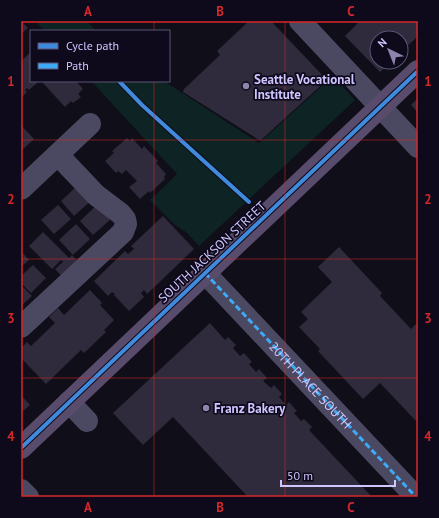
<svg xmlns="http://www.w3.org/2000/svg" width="439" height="518" font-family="'PT Sans',sans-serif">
<rect width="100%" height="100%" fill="#100e18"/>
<!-- green -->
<g fill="#0d2324">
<polygon points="35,21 87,21 96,31 45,31"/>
<polygon points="333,76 355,100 199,246 186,232 175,225 150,200 177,174 91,81 164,81 259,143"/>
</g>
<!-- building -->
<g fill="#2f2b3c">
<polygon points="21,21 28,28 21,34"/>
<polygon points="249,21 271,21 327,80 261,140 259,140 183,92 184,89 220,55 217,51"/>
<polygon points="360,21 418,21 418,36 401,52 401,38 377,38 377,62 391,62 380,72 345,36"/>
<polygon points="31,52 31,81 35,81 37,83 29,90 27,88 25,90 27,92 21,98 21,61"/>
<polygon points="45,81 76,81 83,89 78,94 81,97 73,103 71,101 65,107 43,83"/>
<polygon points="418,98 418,113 411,105"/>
<polygon points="21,125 34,139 21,151"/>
<polygon points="127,138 130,141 132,138 142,149 144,146 158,161 156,163 166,174 164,177 165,179 150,193 149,191 140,199 129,187 137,181 126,170 122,174 118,171 116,173 105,161 114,153 112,151"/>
<polygon points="78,185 92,200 74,216 61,201"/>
<polygon points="58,205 71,219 54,234 41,220"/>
<polygon points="97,205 110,220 93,235 80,221"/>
<polygon points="163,216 194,249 147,294 144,290 141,293 144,297 129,311 114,295 115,294 112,292 108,296 94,281 125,251 128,254 134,249 131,246"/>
<polygon points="76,224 90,239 73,255 59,240"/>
<polygon points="43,232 69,258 72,255 79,263 64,279 55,269 63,262 61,260 52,269 29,246"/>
<polygon points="339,247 382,293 380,296 411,329 418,322 418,423 380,383 363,399 318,351 320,349 299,327 308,319 301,312 332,282 318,267"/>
<polygon points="21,251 29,260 21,267"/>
<polygon points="33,265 46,278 31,293 21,283 21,276"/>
<polygon points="21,285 32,296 21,306"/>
<polygon points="90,290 102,303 100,305 114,320 104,330 106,332 84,353 81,350 46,384 21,358 21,348 27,342 31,346 55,323 49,317 58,308 64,315"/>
<polygon points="210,323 225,340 228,337 236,345 233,348 240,356 244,353 252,362 249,364 256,372 259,369 267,378 263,381 271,388 274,385 282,394 279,397 286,405 289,402 297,411 294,413 301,421 304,419 312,427 309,430 372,497 248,497 173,417 143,445 113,413"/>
<polygon points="21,395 30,405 21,413"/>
</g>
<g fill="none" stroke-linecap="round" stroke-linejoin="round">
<!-- minor -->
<g stroke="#4b4961" stroke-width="22">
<polyline points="300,21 418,147"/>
<polyline points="21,189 90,124"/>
<path id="s1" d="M205,273L416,497"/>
<polyline points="21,327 123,232 126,224 125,219 121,214 96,195 58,155"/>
<polyline points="69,402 87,421"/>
<polyline points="21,490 28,497"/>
</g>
<!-- major -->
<polyline stroke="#594b6b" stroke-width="22" points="21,448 418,71"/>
<!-- quiet -->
<polyline stroke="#3fa9f5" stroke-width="3" stroke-dasharray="6 3" stroke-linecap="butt" points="205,273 416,497"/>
<defs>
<g id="cycleway">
<polyline points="119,81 142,105 249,202"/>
<polyline points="21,448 418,71"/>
</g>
</defs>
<!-- cycleway casing -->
<use href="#cycleway" stroke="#0e0a1c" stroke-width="6"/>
<!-- cycleway -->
<use href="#cycleway" stroke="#408adc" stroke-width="4"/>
</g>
<!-- grid -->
<path fill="none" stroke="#d62828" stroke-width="1" stroke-opacity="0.55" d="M154,21V31M285,21V497M154,81V497M21,140H418M21,259H418M21,378H418"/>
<!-- markers -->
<g fill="#8c86ae" stroke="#0e0a1c" stroke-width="1.5">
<circle cx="246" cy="86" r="4"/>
<circle cx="206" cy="408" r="4"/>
</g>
<g text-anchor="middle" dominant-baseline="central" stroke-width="3.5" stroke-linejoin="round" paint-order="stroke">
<!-- poi labels -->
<g font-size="13" font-weight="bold" fill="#cfc6ff" stroke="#0e0a1c" text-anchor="start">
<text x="254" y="79">Seattle Vocational<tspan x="254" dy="15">Institute</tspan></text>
<text x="214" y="408">Franz Bakery</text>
</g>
<!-- street labels -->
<g font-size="13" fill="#cfc6ff" stroke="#0e0a1c">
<text transform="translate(212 252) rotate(-43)">SOUTH JACKSON STREET</text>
<text stroke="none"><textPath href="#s1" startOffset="154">20TH PLACE SOUTH</textPath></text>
</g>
</g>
<!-- border -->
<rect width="439" height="518" fill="none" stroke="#0e0a1c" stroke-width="44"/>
<!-- legend -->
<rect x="30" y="30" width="140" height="52" fill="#0e0a1c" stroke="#5b5577"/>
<rect x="38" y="43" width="20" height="6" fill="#408adc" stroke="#5b5577"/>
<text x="66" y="50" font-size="12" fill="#cfc6ff">Cycle path</text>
<rect x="38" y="63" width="20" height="6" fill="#3fa9f5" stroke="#5b5577"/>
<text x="66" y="70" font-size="12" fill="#cfc6ff">Path</text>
<!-- north arrow -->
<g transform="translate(389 50) rotate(317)"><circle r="19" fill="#0e0a1c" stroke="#5b5577"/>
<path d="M0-3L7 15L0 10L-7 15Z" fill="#8c86ae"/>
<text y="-6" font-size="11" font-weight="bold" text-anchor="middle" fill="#cfc6ff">N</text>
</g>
<!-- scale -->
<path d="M281 480v6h114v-6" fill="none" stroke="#cfc6ff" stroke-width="2"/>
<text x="287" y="480" font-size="12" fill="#cfc6ff" stroke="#0e0a1c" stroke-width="3" paint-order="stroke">50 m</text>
<rect x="22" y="22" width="395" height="474" fill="none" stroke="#d62828" stroke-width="1.5"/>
<g font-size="13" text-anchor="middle" font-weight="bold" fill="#d62828">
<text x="88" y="16">A</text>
<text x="220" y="16">B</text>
<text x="351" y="16">C</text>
<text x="11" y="86">1</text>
<text x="428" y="86">1</text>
<text x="11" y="204">2</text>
<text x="428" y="204">2</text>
<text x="11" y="323">3</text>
<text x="428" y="323">3</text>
<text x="11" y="441">4</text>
<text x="428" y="441">4</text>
<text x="88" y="512">A</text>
<text x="220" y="512">B</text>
<text x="351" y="512">C</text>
</g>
</svg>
